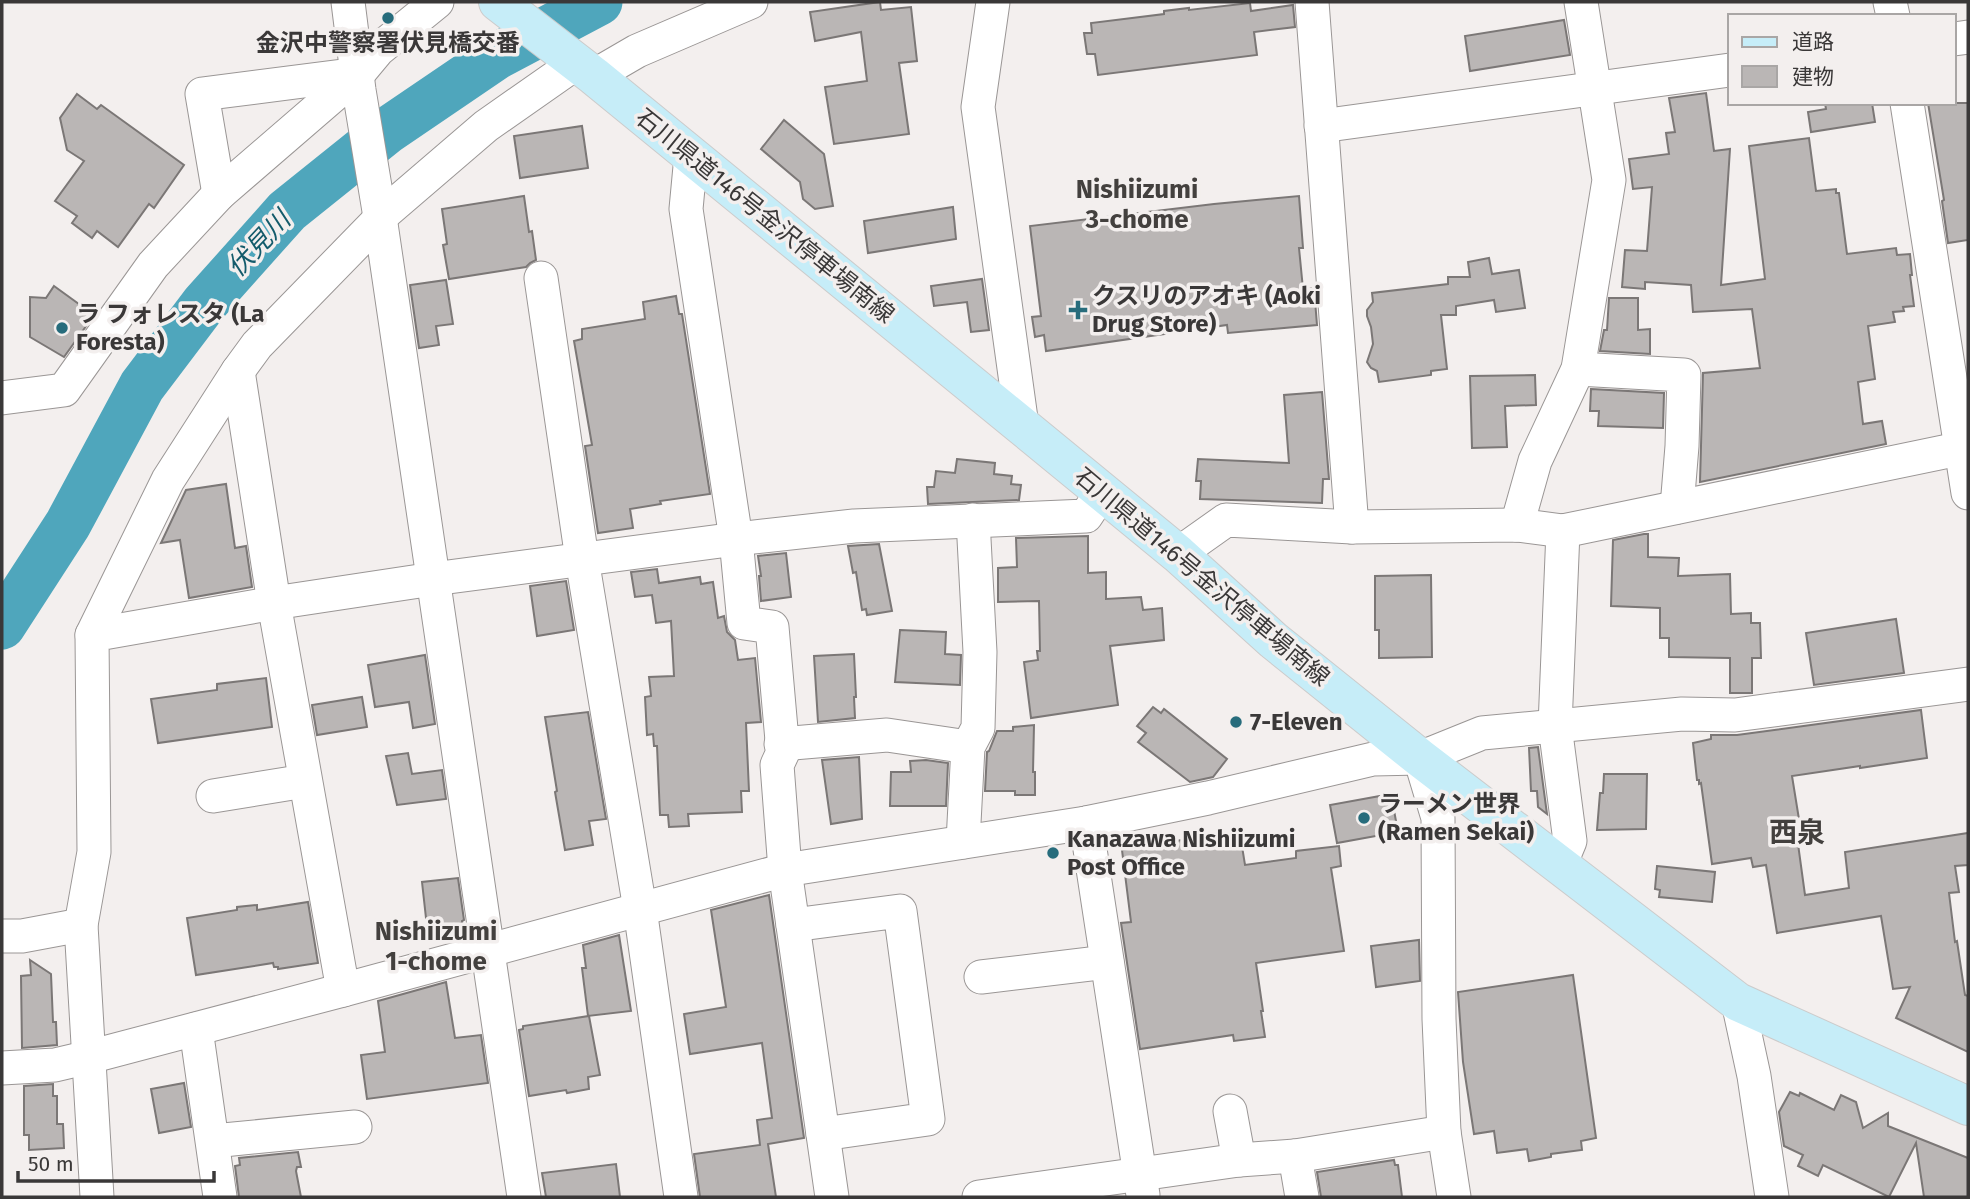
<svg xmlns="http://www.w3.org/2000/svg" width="1970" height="1199" font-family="'Fira Sans','Noto Sans JP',sans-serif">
<rect width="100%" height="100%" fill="#f3efee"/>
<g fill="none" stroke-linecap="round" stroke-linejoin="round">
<!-- river -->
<polyline stroke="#4fa6bc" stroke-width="47" points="2,626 68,524 142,386 204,304 287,211 388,130 497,56 599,2"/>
</g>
<!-- building -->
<g fill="#bab6b5" stroke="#7b7776" stroke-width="2">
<polygon points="880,2 881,10 911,7 917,61 899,63 909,134 834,144 825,87 867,81 861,32 815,41 810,12"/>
<polygon points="1250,3 1251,11 1293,5 1295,27 1254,32 1257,55 1098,75 1095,54 1087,54 1084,33 1092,33 1091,23 1164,14 1164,11 1189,8 1189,10"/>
<polygon points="1564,20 1570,55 1470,71 1465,36"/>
<polygon points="1706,93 1714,151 1730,149 1721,285 1765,279 1749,146 1809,138 1816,191 1836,189 1836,193 1839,193 1847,254 1896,248 1897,255 1910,254 1912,275 1910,275 1914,306 1903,307 1904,311 1893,312 1895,322 1868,326 1875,379 1858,382 1863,424 1882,421 1886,444 1700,482 1703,373 1760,368 1752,309 1693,312 1691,285 1645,282 1645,289 1622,287 1625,250 1647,251 1652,187 1633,189 1629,159 1669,154 1666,133 1675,132 1669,98"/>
<polygon points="77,94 97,109 101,105 184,165 154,208 149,204 118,247 97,231 92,238 72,223 77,216 55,201 84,161 67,150 60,118"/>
<polygon points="1825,103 1872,103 1875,122 1811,132 1808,112 1826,109"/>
<polygon points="1928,103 1968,103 1968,240 1948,243 1942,201 1944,200"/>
<polygon points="784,120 824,154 833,206 815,209 803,199 800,182 761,149"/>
<polygon points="582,126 588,168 520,178 514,136"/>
<polygon points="524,196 529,232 532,231 536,260 530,263 526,267 449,279 443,245 447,244 442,209"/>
<polygon points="1299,196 1303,248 1299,248 1303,289 1314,288 1317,325 1228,333 1227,325 1046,351 1044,335 1035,337 1032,317 1041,316 1030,226 1214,204"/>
<polygon points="953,207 956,239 868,253 864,221"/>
<polygon points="1489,258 1492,274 1519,270 1525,308 1496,312 1494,300 1456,306 1456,315 1441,315 1447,369 1431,371 1431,375 1379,382 1377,371 1371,368 1367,362 1373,344 1371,327 1367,316 1367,310 1373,302 1372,293 1448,284 1448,277 1470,277 1468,262"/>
<polygon points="982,279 989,330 971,332 967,302 934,306 931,286"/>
<polygon points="446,280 453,324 436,326 439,345 419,348 410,285"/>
<polygon points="54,286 94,315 64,357 30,337 30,297 46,298"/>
<polygon points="676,296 679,314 682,314 710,494 660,501 661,504 630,509 633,528 598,533 585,446 592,445 574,341 582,339 582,329 645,319 643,302"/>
<polygon points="1609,298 1638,298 1638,330 1650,329 1650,354 1600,351 1604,330 1607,330"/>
<polygon points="1535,375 1536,405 1505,406 1507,447 1472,448 1470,376"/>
<polygon points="1591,389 1664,393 1663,428 1598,426 1599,411 1590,411"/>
<polygon points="1322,392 1329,479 1323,479 1322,503 1200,499 1201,481 1196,481 1198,459 1289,463 1284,395"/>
<polygon points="957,459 995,463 994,474 1012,476 1011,484 1021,485 1019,500 928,504 927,487 934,487 936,471 955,473"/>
<polygon points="226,484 235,548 246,546 252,587 189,598 180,540 161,543 186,490"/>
<polygon points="1644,534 1648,534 1648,557 1679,558 1678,576 1730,574 1731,614 1751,613 1751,623 1760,623 1761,658 1752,658 1752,693 1730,693 1730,658 1669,657 1669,638 1660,638 1660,608 1611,606 1613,540"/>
<polygon points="1088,536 1088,573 1106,572 1106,599 1141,597 1143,610 1162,608 1164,640 1110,646 1118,705 1031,718 1024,662 1038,660 1037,651 1040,651 1039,601 998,602 998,568 1017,567 1016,538"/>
<polygon points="879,544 892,611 867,615 866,609 862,610 856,572 853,573 848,546"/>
<polygon points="786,553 791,597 761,601 759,576 761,576 758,556"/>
<polygon points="657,569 659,583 700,577 701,584 713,582 718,618 724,616 727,632 735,640 738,660 755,658 761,722 746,723 749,791 741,791 742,812 688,814 689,826 669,827 668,815 660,815 657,746 654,746 653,734 647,735 645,697 651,696 649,677 674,676 671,621 656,623 652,595 635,597 631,572"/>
<polygon points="1431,575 1432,657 1379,658 1379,630 1375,630 1375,576"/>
<polygon points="566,581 574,630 537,636 530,586"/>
<polygon points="1896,619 1904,673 1814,685 1806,633"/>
<polygon points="900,630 946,632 945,654 961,655 960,685 895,682"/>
<polygon points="854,654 856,697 854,697 855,718 818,722 814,656"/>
<polygon points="425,655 435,724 413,728 409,702 375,707 368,665"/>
<polygon points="266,678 272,727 158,743 151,699 217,690 217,684"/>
<polygon points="362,697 367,727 317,735 312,705"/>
<polygon points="1153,707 1161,713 1164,709 1227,759 1213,777 1190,782 1138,742 1146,733 1137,726"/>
<polygon points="1921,710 1927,758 1860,768 1860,766 1792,776 1803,844 1798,844 1805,895 1849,888 1845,852 1968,833 1968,865 1955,866 1959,892 1949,893 1955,942 1957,941 1965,995 1968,996 1968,1052 1896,1018 1910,987 1893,989 1881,916 1777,933 1766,865 1753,867 1751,858 1712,864 1701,783 1699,784 1699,780 1697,780 1693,743 1711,739 1711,735 1737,735"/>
<polygon points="588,712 606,819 589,821 593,845 565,850 555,792 557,791 545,717"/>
<polygon points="1034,725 1033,772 1035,772 1035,795 1015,795 1015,791 985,791 987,752 989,751 997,731 1013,731 1013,727"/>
<polygon points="1538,747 1547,814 1538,807 1537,791 1531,791 1529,748"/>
<polygon points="408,753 412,774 442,770 446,799 397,805 386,756"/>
<polygon points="859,757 862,819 831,824 822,760"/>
<polygon points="910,761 926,760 948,763 946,806 890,806 891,772 911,772"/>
<polygon points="1604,774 1647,774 1646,829 1597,830 1600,793 1603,793"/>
<polygon points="1391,794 1398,832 1337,843 1330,805"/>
<polygon points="1240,834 1245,865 1296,858 1296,851 1339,846 1341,866 1331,868 1344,951 1256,963 1263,1011 1261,1011 1265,1037 1234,1041 1233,1035 1140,1049 1121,923 1131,922 1122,850 1206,836 1207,840"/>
<polygon points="1657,866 1715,872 1712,902 1659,897 1660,890 1655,889"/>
<polygon points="458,878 464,920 462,921 463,931 428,936 422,882"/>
<polygon points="769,895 804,1138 768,1144 776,1197 700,1197 694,1154 760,1145 757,1120 772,1118 762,1043 690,1054 684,1014 726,1007 711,910"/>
<polygon points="308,902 318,963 278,969 278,967 274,967 273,963 196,975 187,918 237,910 237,907 257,905 257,910"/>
<polygon points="619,935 631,1011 588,1016 582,968 586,968 583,945"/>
<polygon points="1419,940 1420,981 1376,987 1371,946"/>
<polygon points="30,960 51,974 53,1022 56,1022 57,1045 22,1048 21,976 31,975"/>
<polygon points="1573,975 1596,1138 1581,1141 1582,1150 1551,1154 1551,1157 1529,1161 1527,1149 1497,1153 1494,1131 1474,1134 1463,1062 1458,992"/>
<polygon points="446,982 455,1038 481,1035 488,1083 367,1099 361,1055 385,1052 378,1001"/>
<polygon points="589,1016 600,1075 588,1077 589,1089 567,1093 566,1090 529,1096 519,1030 523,1029 523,1026"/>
<polygon points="184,1083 191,1127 159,1133 151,1089"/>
<polygon points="53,1084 53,1096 57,1096 57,1124 63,1124 64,1148 29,1150 29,1135 24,1135 24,1086"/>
<polygon points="1790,1092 1799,1096 1800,1093 1834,1110 1841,1095 1856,1102 1863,1128 1888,1113 1888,1126 1968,1158 1968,1197 1924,1197 1916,1143 1889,1197 1823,1165 1818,1176 1798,1166 1803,1155 1784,1146 1779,1112"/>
<polygon points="298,1152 301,1167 297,1167 296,1171 301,1197 239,1197 235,1166 240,1165 239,1158"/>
<polygon points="1394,1160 1395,1165 1398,1165 1402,1197 1321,1197 1317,1172"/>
<polygon points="616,1164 620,1197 546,1197 542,1173"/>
</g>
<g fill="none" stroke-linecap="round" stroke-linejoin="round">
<defs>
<g id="minor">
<polyline points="348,2 359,90 380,217 524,1197"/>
<polyline points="993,2 978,107 1022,426"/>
<polyline points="1312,2 1352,527"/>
<polyline points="1890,2 1893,16"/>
<polyline points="1954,39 1968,37"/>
<polyline points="594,76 637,51 751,2"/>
<polyline points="1907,103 1968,493"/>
<polyline points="1321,126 1730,70"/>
<polyline points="691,156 686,209 736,539 744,623 772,627 783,752 777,765 785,870 832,1197"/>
<polyline points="219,194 202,94 358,74"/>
<polyline points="541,278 582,559 640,909 681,1197"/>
<polyline points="1578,369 1684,375 1682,446 1677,507"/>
<polyline points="238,371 274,603 343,990"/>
<polyline points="2,398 64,390 153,265 219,194 358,74 378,50 437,2"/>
<polyline points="1517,525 1535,461 1578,369 1609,180 1581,2"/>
<polyline points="1178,554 1226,520 1352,527 1517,525 1563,531 1968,447"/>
<polyline points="92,635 168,480 238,371 257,345 375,224 380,217 486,126 576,63"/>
<polyline points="781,744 887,735 968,747"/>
<polyline points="1420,758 1438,818 1439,1019 1444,1132 1454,1197"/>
<polyline points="213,796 305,781"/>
<polyline points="1086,823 1143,1195"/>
<polyline points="963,842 968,747 978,728 980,652 973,520"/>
<polyline points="1560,865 1570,841 1555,726 1563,531"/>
<polyline points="793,925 900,911 928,1119 823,1134"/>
<polyline points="2,936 22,936 81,925"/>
<polyline points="981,977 1107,962"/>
<polyline points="1738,1002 1754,1076 1772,1197"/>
<polyline points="196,1029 220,1197"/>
<polyline points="2,1068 55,1065 89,1057 343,990 785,870 1086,823 1208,798 1373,759 1420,758 1482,733 1682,714 1735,715 1968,684"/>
<polyline points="1230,1111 1239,1160"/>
<polyline points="213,1141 355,1127"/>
<polyline points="1295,1156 1302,1197"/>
<polyline points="97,1197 81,925 94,852 92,635 274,603 433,579 736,539 854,526 1086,516 1102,492"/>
<polyline points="979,1197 1239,1160 1295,1156 1444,1132"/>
</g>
<polyline id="major" points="498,2 594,76 1022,426 1178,554 1273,640 1420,758 1738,1002 1968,1106"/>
</defs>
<!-- minor casing -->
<use href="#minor" stroke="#9a9695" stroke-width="35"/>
<!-- major casing -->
<use href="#major" stroke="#cccbcb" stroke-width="40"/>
<!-- minor -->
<use href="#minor" stroke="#fff" stroke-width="33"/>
<!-- major -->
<use href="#major" stroke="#c6edf8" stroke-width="38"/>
</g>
<!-- markers -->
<g fill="#276c7c" stroke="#f3efee" stroke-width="2.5">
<circle cx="388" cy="18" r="7"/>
<path d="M1074.5 299.5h7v7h7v7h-7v7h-7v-7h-7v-7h7z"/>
<circle cx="62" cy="328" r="7"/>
<circle cx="1236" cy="722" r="7"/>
<circle cx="1364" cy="818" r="7"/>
<circle cx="1053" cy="853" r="7"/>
</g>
<g text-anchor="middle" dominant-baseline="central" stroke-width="7" stroke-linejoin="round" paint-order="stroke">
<!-- poi labels -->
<g font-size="24" font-weight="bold" fill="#3a3838" stroke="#f3efee" text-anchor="start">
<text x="388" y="43" text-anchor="middle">金沢中警察署伏見橋交番</text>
<text x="1092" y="296">クスリのアオキ (Aoki<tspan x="1092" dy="28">Drug Store)</tspan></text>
<text x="76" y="314">ラ フォレスタ (La<tspan x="76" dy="28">Foresta)</tspan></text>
<text x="1250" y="722">7-Eleven</text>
<text x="1378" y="804">ラーメン世界<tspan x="1378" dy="28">(Ramen Sekai)</tspan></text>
<text x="1067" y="839">Kanazawa Nishiizumi<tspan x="1067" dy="28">Post Office</tspan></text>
</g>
<!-- street labels -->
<g font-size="24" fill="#3a3838" stroke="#f3efee">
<text transform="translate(765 216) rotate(39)">石川県道146号金沢停車場南線</text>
<text transform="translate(1202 577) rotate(40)">石川県道146号金沢停車場南線</text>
</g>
<!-- neighbourhood labels -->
<g font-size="26" font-weight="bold" fill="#43403e" stroke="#f3efee">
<text x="1137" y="189">Nishiizumi<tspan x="1137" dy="30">3-chome</tspan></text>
<text x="436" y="931">Nishiizumi<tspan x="436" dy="30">1-chome</tspan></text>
</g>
<!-- water labels -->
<g font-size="26" font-style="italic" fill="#135b6b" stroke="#f3efee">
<text transform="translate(259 244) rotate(-47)">伏見川</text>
</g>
<!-- quarter labels -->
<g font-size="28" font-weight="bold" fill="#43403e" stroke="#f3efee">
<text x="1797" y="832">西泉</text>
</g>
</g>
<!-- border -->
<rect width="1970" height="1199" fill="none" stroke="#3a3838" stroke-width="7"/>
<!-- legend -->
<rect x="1728" y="14" width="228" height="91" fill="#f3efee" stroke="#a9a6a5" stroke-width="2"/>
<rect x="1742" y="37" width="35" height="10" fill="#c6edf8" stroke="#a9a6a5" stroke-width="2"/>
<text x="1792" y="49" font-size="21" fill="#3a3838">道路</text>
<rect x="1742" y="66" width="35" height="21" fill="#bab6b5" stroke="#a9a6a5" stroke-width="2"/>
<text x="1792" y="84" font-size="21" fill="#3a3838">建物</text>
<!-- scale -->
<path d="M18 1171v10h196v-10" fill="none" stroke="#3a3838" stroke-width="3.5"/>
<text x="28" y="1171" font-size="21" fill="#3a3838" stroke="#f3efee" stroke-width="5" paint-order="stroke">50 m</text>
</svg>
